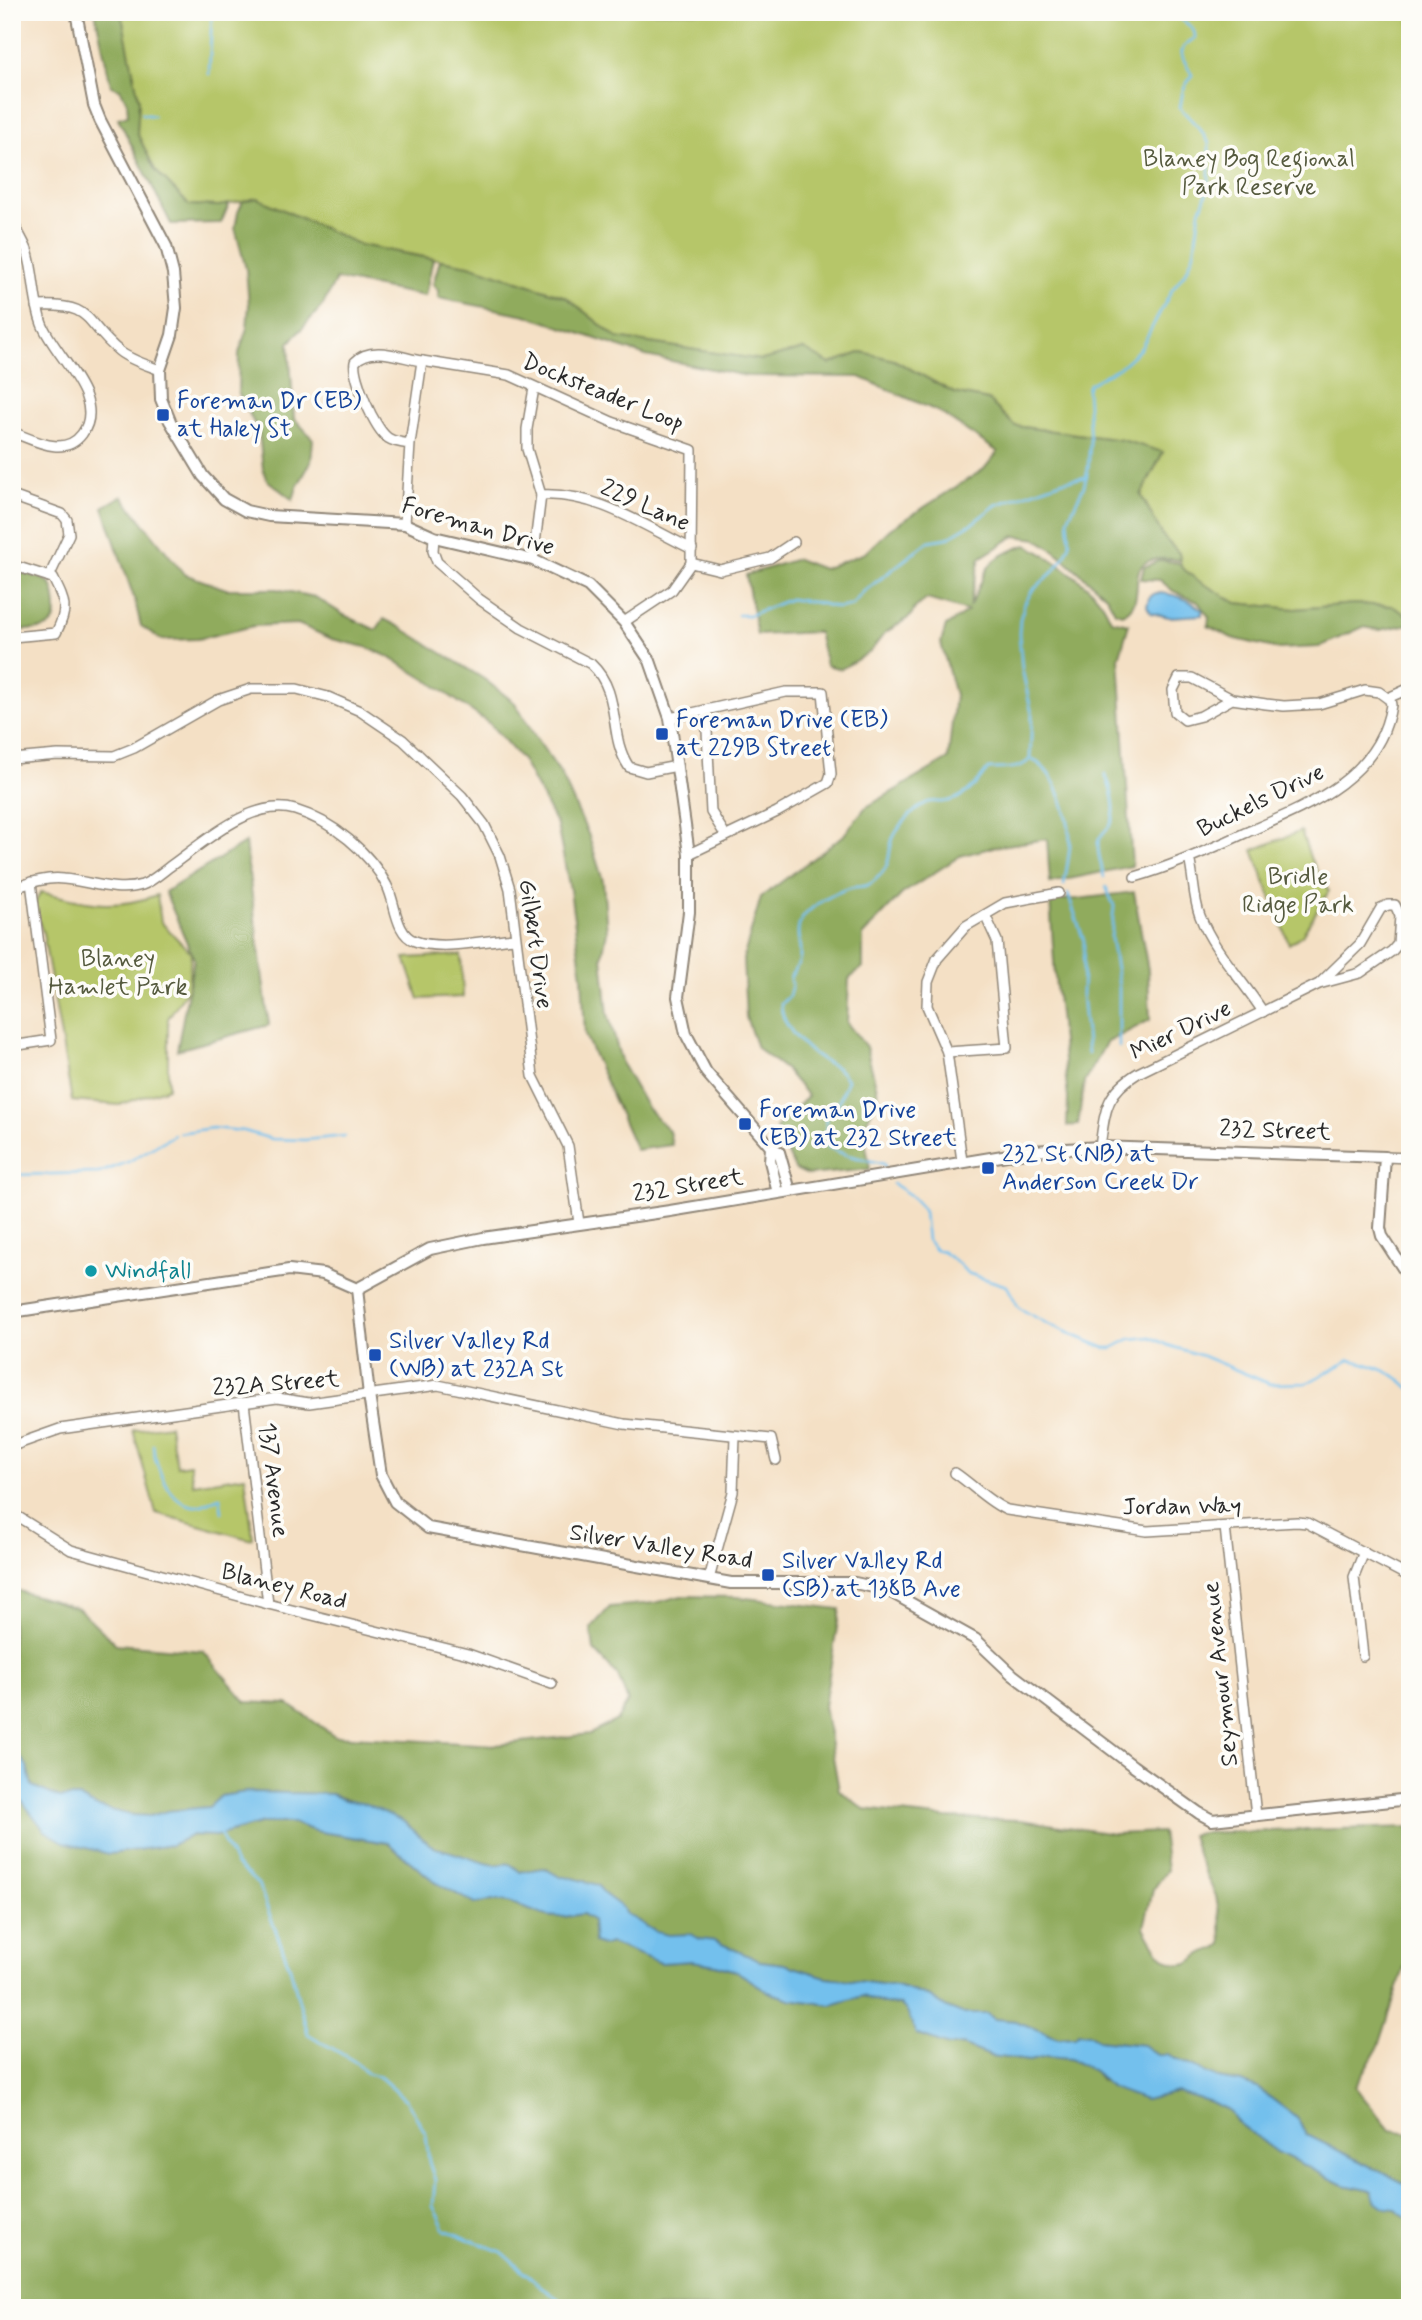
<svg xmlns="http://www.w3.org/2000/svg" width="1422" height="2320" font-family="Mynerve,sans-serif">
<rect width="100%" height="100%" fill="#fdfcf7"/>
<filter id="ink" filterUnits="userSpaceOnUse"><feTurbulence type="fractalNoise" baseFrequency=".0143" numOctaves="2"/><feDisplacementMap in="SourceGraphic" scale="14" xChannelSelector="R" yChannelSelector="G"/><feConvolveMatrix kernelMatrix="1 2 1 2 8 2 1 2 1" color-interpolation-filters="sRGB"/></filter>
<filter id="wash" filterUnits="userSpaceOnUse"><feTurbulence type="fractalNoise" baseFrequency=".00686" numOctaves="4" result="noise"/><feDisplacementMap in="SourceGraphic" scale="28" xChannelSelector="R" yChannelSelector="G"/><feGaussianBlur stdDeviation="1.57" result="paint"/><feColorMatrix in="noise" values="0 0 0 0 0 0 0 0 0 0 0 0 0 0 0 0 0 1.4 0 .05"/><feComposite in="paint" operator="in"/></filter>
<g filter="url(#wash)">
<rect width="100%" height="100%" fill="#f4e0c5"/>
<!-- green -->
<g fill="#b6c669" stroke="#70784a" stroke-width="2">
<polygon points="121,12 1410,12 1410,617 1392,606 1354,604 1295,609 1237,603 1197,580 1181,567 1179,553 1164,538 1141,495 1163,452 1122,440 1015,426 988,400 954,393 894,360 862,352 830,364 804,349 762,360 617,338 566,297 469,265 360,245 257,198 219,206 189,205 155,170 137,133 139,100"/>
<polygon points="1301,831 1311,860 1329,891 1302,935 1289,944 1253,850"/>
<path d="M41,892C86,903 112,911 157,895L161,922L191,953L188,989L168,1018V1088L119,1105L72,1101L43,933L33,906Z"/>
<polygon points="461,955 463,997 419,999 405,958"/>
<polygon points="169,1425 177,1466 190,1464 193,1484 245,1476 253,1538 248,1539 156,1513 133,1430"/>
</g>
<!-- forest -->
<g fill="#90ab5d" stroke="#5e6b44" stroke-width="2">
<polygon points="95,12 121,12 139,100 137,133 155,170 189,205 219,206 229,204 221,223 171,224 118,118 128,115 127,102 120,89 111,86"/>
<polygon points="257,198 360,245 433,259 425,296 336,279 323,305 289,343 294,418 313,439 311,462 297,487 293,500 267,480 263,469 259,433 238,392 239,353 247,328 249,305 246,269 235,228 238,212 243,201"/>
<path d="M440,260L469,265L566,297L617,338L762,360L804,349L830,364L862,352L894,360L954,393L988,400L1015,426L1122,440L1163,452L1141,495L1164,538L1179,553L1180,560C1110,550 1156,599 1122,614L1115,612L1107,597L1055,551L1037,539L1015,536L980,558L969,607C990,570 979,561 1026,545C1044,552 1088,584 1100,600C1105,606 1108,614 1111,620L1129,624L1119,658L1132,866L1050,883L1047,839L993,847L960,856L902,894L863,935V967L849,979L847,1023L866,1047L879,1097L863,1128L870,1169L808,1175L795,1169L776,1128L808,1096L786,1070L757,1048L746,1017L743,959L761,897L843,836L865,808L948,759L955,695L941,643L946,626L968,611L927,599L915,608L911,616L885,633L870,652L841,669L826,665L818,632L757,635L746,575L797,559L823,569L865,553L890,529L984,469L998,452L939,412L860,377L747,376L646,356L526,315L438,298V290L433,284Z"/>
<polygon points="122,496 184,574 226,589 276,589 315,597 344,615 376,630 384,619 400,627 484,679 515,703 536,738 561,774 589,836 603,881 607,932 602,957 608,1014 622,1064 647,1108 669,1131 672,1145 636,1150 585,1035 582,976 570,890 557,825 522,760 490,724 430,682 387,656 366,647 332,639 298,624 254,626 198,639 162,640 141,626 135,601 103,507"/>
<polygon points="1160,560 1180,563 1181,567 1197,580 1237,603 1295,609 1354,604 1392,606 1410,617 1410,624 1380,630 1363,627 1319,647 1278,649 1232,638 1208,626 1209,617 1198,602 1173,591 1160,580 1141,579 1144,567"/>
<path d="M12,571C22,574 36,575 45,580C53,584 54,591 55,599C61,635 40,629 12,630Z"/>
<polygon points="245,843 269,1025 177,1050 194,959 165,892"/>
<polygon points="1134,892 1148,970 1150,1020 1106,1043 1084,1082 1078,1125 1067,1126 1068,1098 1055,977 1050,900 1078,899"/>
<path d="M12,1589L78,1608L116,1644L203,1651L246,1702L288,1704L335,1736L496,1745L590,1734L617,1720L628,1702L618,1676L594,1650L591,1628L610,1607L654,1603L681,1596L737,1597L840,1609L824,1706L839,1790L864,1809L946,1818L1021,1820L1114,1834L1162,1832L1167,1870L1153,1890L1144,1927C1153,1944 1165,1970 1188,1963C1193,1961 1198,1956 1202,1954C1209,1949 1216,1951 1222,1944L1221,1923L1216,1896L1199,1860L1191,1835L1200,1833L1410,1827V1950L1379,2046L1355,2087L1390,2130L1410,2133V2186L1307,2135L1295,2116L1257,2088L1241,2082L1217,2078L1167,2055H1157L1143,2045L1097,2040L1088,2034L1079,2033L1075,2037L1058,2038L1016,2021L995,2019L987,2014H962L947,2008L930,1997L897,1986L826,1977L784,1964L760,1961L715,1941L700,1940L691,1934L669,1936L656,1932L625,1913L622,1908L604,1894L598,1885L569,1877H560L544,1868L520,1872C503,1856 505,1868 490,1864C472,1860 455,1852 436,1848L429,1844L403,1821L331,1794L246,1792L221,1796L209,1807L167,1811L150,1816L130,1815L95,1806L78,1797L60,1798L32,1786L27,1766L12,1746Z"/>
<path d="M12,1788L30,1811L87,1847L109,1854L171,1845L192,1835L216,1836L263,1823H293L315,1831L387,1843L435,1882L475,1904C509,1895 514,1906 544,1915C557,1919 570,1916 583,1914L592,1920L594,1943L602,1945L610,1943L661,1963L692,1961L715,1965L736,1971L771,1993L790,1999L831,2005L863,1996L884,2004L901,2005L908,2011L916,2034L949,2046L962,2045L991,2056L1029,2061L1046,2057L1070,2059L1094,2071L1101,2080L1145,2100L1177,2092L1211,2102L1229,2110L1236,2121L1277,2152L1344,2185L1368,2190L1410,2219V2308H12Z"/>
</g>
<!-- water -->
<g fill="#73c0ed" stroke="#4f768c" stroke-width="2">
<path d="M1155,593C1172,593 1189,599 1202,610V615L1169,617L1151,613L1147,606L1149,598Z"/>
<path d="M12,1746L27,1766L32,1786L60,1798L78,1797L95,1806L130,1815L150,1816L167,1811L209,1807L221,1796L246,1792L331,1794L344,1800L366,1804L403,1821L429,1844L436,1848C455,1852 472,1860 490,1864C506,1868 503,1856 520,1872L544,1868L560,1877H569L598,1885L604,1894L623,1908L625,1913L656,1932L669,1935L691,1934L700,1939L715,1941L760,1961L784,1964L826,1977L896,1986L930,1997L947,2008L962,2014H987L995,2019L1016,2021L1058,2038L1075,2037L1078,2033L1088,2034L1097,2040L1143,2045L1157,2055H1167L1217,2078L1241,2082L1257,2088L1295,2116L1307,2135L1410,2186V2219L1396,2209L1386,2208L1375,2200L1372,2192L1368,2190L1344,2185L1277,2152L1236,2121L1229,2110L1211,2102L1177,2092L1145,2100L1111,2088L1094,2071L1070,2059L1046,2057L1029,2061L991,2056L962,2045L949,2046L916,2034L907,2011L901,2005L884,2004L863,1996L831,2005L790,1999L771,1993L736,1971L716,1965L692,1961L661,1963L610,1943L602,1946L594,1943L592,1920L583,1914C570,1916 557,1919 544,1915C514,1906 509,1895 475,1904L435,1882L388,1843L315,1831L293,1823H263L216,1836L192,1835L171,1845L109,1854L64,1842L45,1831L12,1788Z"/>
</g>
<g fill="none" stroke-linecap="round" stroke-linejoin="round">
<!-- stream -->
<g stroke="#73c0ed" stroke-width="2.5">
<polyline points="209,74 212,12"/>
<polyline points="142,114 154,116"/>
<polyline points="738,615 750,615 790,599 819,603 838,608 852,605 862,593 929,541 947,538 974,522 996,505 1063,481 1087,477"/>
<path d="M1030,759C1055,767 1070,817 1070,841C1070,855 1066,871 1064,885"/>
<path d="M1104,877C1102,867 1097,853 1098,843C1099,834 1107,831 1111,824C1118,809 1111,788 1105,774"/>
<polyline points="1106,887 1114,906 1111,938 1119,987 1119,1047"/>
<polyline points="1068,894 1084,941 1082,994 1088,1053"/>
<polyline points="179,1133 212,1128 244,1131 272,1139 305,1140 345,1136"/>
<path d="M885,1167L884,1164C863,1158 848,1158 828,1147L825,1112L838,1104L847,1080C839,1064 826,1065 813,1054C799,1042 781,1024 781,1004L789,996L792,985L790,980C791,972 797,969 799,962C804,944 791,934 804,916C814,904 836,892 850,888C864,885 867,889 878,877C893,863 887,853 893,838C899,825 914,810 926,803C932,800 936,802 942,802C963,801 977,784 988,769C1002,768 1020,771 1030,759L1032,714L1022,669L1019,634L1020,619L1025,603L1032,591L1054,571L1064,558L1070,544L1068,519L1084,486L1088,469L1090,442L1087,389L1089,384L1120,367L1141,348L1172,290L1187,270L1194,253L1200,211L1209,187V143L1200,129L1180,108L1183,90L1192,75C1183,57 1173,51 1195,38C1196,25 1180,21 1172,12"/>
<polyline points="12,1175 99,1173 128,1162 174,1135"/>
<path d="M893,1184L910,1195L921,1207L924,1212L927,1240L935,1250L943,1252L959,1264L967,1273L1007,1286L1019,1308L1046,1323L1080,1338L1105,1348H1113L1130,1339L1151,1337L1167,1345L1203,1356L1270,1384L1307,1383L1350,1360C1370,1364 1396,1372 1410,1389"/>
<path d="M153,1445C155,1466 170,1503 194,1506C204,1507 211,1499 220,1497L222,1512"/>
<polyline points="219,1832 235,1864 258,1884 290,1968 308,2034 357,2063 367,2074 380,2077 407,2101 426,2134 429,2162 435,2180 433,2206 445,2230 502,2252 543,2288 571,2308"/>
</g>
</g>
</g>
<g filter="url(#ink)">
<g fill="none" stroke-linecap="round" stroke-linejoin="round">
<defs>
<g id="minor">
<path d="M12,221C17,231 23,240 27,250C35,274 33,301 42,324C55,357 108,399 82,434C64,458 34,440 12,432"/>
<path d="M37,306C94,303 83,321 119,351C130,360 147,365 160,370"/>
<polyline points="422,361 509,375 612,422 692,450 691,563 672,590 624,622"/>
<path d="M541,495C596,492 644,526 692,549"/>
<polyline points="12,496 62,514 67,520 69,534 49,577"/>
<path d="M405,524L410,444C403,443 394,442 388,438C375,430 352,376 355,362C371,344 402,358 422,361L410,444"/>
<path d="M434,537L433,551L437,562L479,599L521,628L591,664C623,694 607,735 629,767L646,772L677,766"/>
<polyline points="533,560 541,495 527,449 527,429 534,388"/>
<polyline points="691,563 720,570 770,558 794,542"/>
<path d="M12,565L53,578C65,602 69,608 56,633L12,637"/>
<polyline points="1388,698 1410,688"/>
<polyline points="706,710 711,812 726,836"/>
<polyline points="670,718 786,692 823,692 831,774 828,783 777,812 689,854"/>
<polyline points="12,759 58,755 114,756 134,748 218,700 251,689 297,689 328,697 360,711 403,740 462,796 484,824 500,856 510,889 533,1076 568,1146 579,1223"/>
<path d="M1189,858C1194,877 1193,898 1200,916C1214,952 1243,980 1263,1012"/>
<path d="M1135,877C1173,866 1209,850 1245,833C1305,807 1380,779 1391,705L1390,700L1379,692L1365,690L1319,704L1284,706L1266,704L1232,699L1192,678H1179L1173,690L1175,712L1185,720L1201,716L1232,699"/>
<path d="M12,889C30,883 45,877 64,879C89,881 116,893 142,885C151,882 161,873 169,867C202,844 252,797 295,810C332,821 370,852 387,886C396,903 395,934 415,941C442,951 486,940 515,938"/>
<polyline points="12,1046 51,1040 31,882"/>
<polyline points="947,1052 1007,1048 997,941 985,915"/>
<path d="M1100,1147C1105,1111 1105,1093 1138,1073L1319,984L1360,973L1392,951L1398,944L1400,916L1395,905H1388L1381,908L1360,944L1319,984"/>
<polyline points="1385,1157 1410,1158"/>
<polyline points="962,1161 947,1052 927,1006 928,982 937,959 966,926 1005,903 1059,893"/>
<polyline points="244,1403 268,1604"/>
<polyline points="12,1446 60,1429 277,1398 309,1403 438,1385 624,1424 771,1439 776,1460"/>
<path d="M955,1473C973,1485 988,1502 1007,1510L1147,1531L1297,1522L1307,1523L1410,1577"/>
<polyline points="12,1513 71,1550 268,1604 468,1654 552,1684"/>
<polyline points="1225,1527 1256,1816"/>
<polyline points="709,1579 733,1492 735,1437"/>
<polyline points="1363,1656 1354,1577 1364,1552"/>
</g>
<g id="tertiary">
<polyline points="76,12 94,105 100,120 166,246 173,273 176,308 172,335 160,370 161,399 170,421 203,476 224,499 246,511 269,516 405,524 434,537 533,560 588,586 624,622 650,661 670,718 689,854 689,912 678,997 686,1034 706,1072 771,1147 779,1152 790,1191"/>
<polyline points="771,1147 770,1161 778,1193"/>
<polyline points="357,1289 369,1395 381,1475 395,1502 428,1528 731,1583 855,1583 887,1590 975,1639 1013,1675 1133,1766 1199,1813 1212,1820 1410,1799"/>
<polyline points="357,1289 430,1249 483,1238 670,1211 1032,1151 1100,1147 1385,1157 1380,1228 1382,1236 1410,1279"/>
<polyline points="12,1312 289,1270 323,1274 357,1289"/>
</g>
</defs>
<!-- minor casing -->
<use href="#minor" stroke="#908678" stroke-width="12"/>
<!-- tertiary casing -->
<use href="#tertiary" stroke="#908678" stroke-width="14"/>
<!-- minor -->
<use href="#minor" stroke="#fff" stroke-width="9"/>
<!-- tertiary -->
<use href="#tertiary" stroke="#fff" stroke-width="10"/>
</g>
</g>
<!-- markers -->
<g fill="#1a4fb4" stroke="#fdfcf7" stroke-width="2.5">
<rect x="156" y="408" width="14" height="14" rx="3.5"/>
<rect x="655" y="727" width="14" height="14" rx="3.5"/>
<rect x="738" y="1117" width="14" height="14" rx="3.5"/>
<rect x="981" y="1161" width="14" height="14" rx="3.5"/>
<rect x="368" y="1348" width="14" height="14" rx="3.5"/>
<rect x="761" y="1568" width="14" height="14" rx="3.5"/>
</g>
<circle fill="#0f9aa8" stroke="#fdfcf7" stroke-width="2.5" cx="91" cy="1271" r="7"/>
<g text-anchor="middle" dominant-baseline="central" stroke-width="7" stroke-linejoin="round" paint-order="stroke">
<!-- park labels -->
<g font-size="24" fill="#555a3e" stroke="#fdfcf7">
<text x="1249" y="159">Blaney Bog Regional<tspan x="1249" dy="28">Park Reserve</tspan></text>
<text x="1298" y="877">Bridle<tspan x="1298" dy="28">Ridge Park</tspan></text>
<text x="118" y="959">Blaney<tspan x="118" dy="28">Hamlet Park</tspan></text>
</g>
<!-- street labels -->
<g font-size="24" fill="#2b2b2b" stroke="#fdfcf7">
<text transform="translate(603 393) rotate(22)">Docksteader Loop</text>
<text transform="translate(645 506) rotate(24)">229 Lane</text>
<text transform="translate(478 527) rotate(16)">Foreman Drive</text>
<text transform="translate(1261 801) rotate(-26)">Buckels Drive</text>
<text transform="translate(535 944) rotate(82)">Gilbert Drive</text>
<text transform="translate(1181 1031) rotate(-26)">Mier Drive</text>
<text transform="translate(1275 1131) rotate(2)">232 Street</text>
<text transform="translate(688 1186) rotate(-9)">232 Street</text>
<text transform="translate(276 1384) rotate(-4)">232A Street</text>
<text transform="translate(273 1480) rotate(83)">137 Avenue</text>
<text transform="translate(1182 1507) rotate(-1)">Jordan Way</text>
<text transform="translate(661 1547) rotate(9)">Silver Valley Road</text>
<text transform="translate(284 1587) rotate(14)">Blaney Road</text>
<text transform="translate(1221 1674) rotate(-96)">Seymour Avenue</text>
</g>
<!-- transit labels -->
<g font-size="24" fill="#164399" stroke="#fdfcf7" text-anchor="start">
<text x="177" y="401">Foreman Dr (EB)<tspan x="177" dy="28">at Haley St</tspan></text>
<text x="676" y="720">Foreman Drive (EB)<tspan x="676" dy="28">at 229B Street</tspan></text>
<text x="759" y="1110">Foreman Drive<tspan x="759" dy="28">(EB) at 232 Street</tspan></text>
<text x="1002" y="1154">232 St (NB) at<tspan x="1002" dy="28">Anderson Creek Dr</tspan></text>
<text x="389" y="1341">Silver Valley Rd<tspan x="389" dy="28">(WB) at 232A St</tspan></text>
<text x="782" y="1561">Silver Valley Rd<tspan x="782" dy="28">(SB) at 138B Ave</tspan></text>
</g>
<!-- culture labels -->
<g font-size="24" fill="#0d838f" stroke="#fdfcf7" text-anchor="start">
<text x="105" y="1271">Windfall</text>
</g>
</g>
<!-- margin -->
<rect width="1422" height="2320" fill="none" stroke="#fdfcf7" stroke-width="42"/>
</svg>
